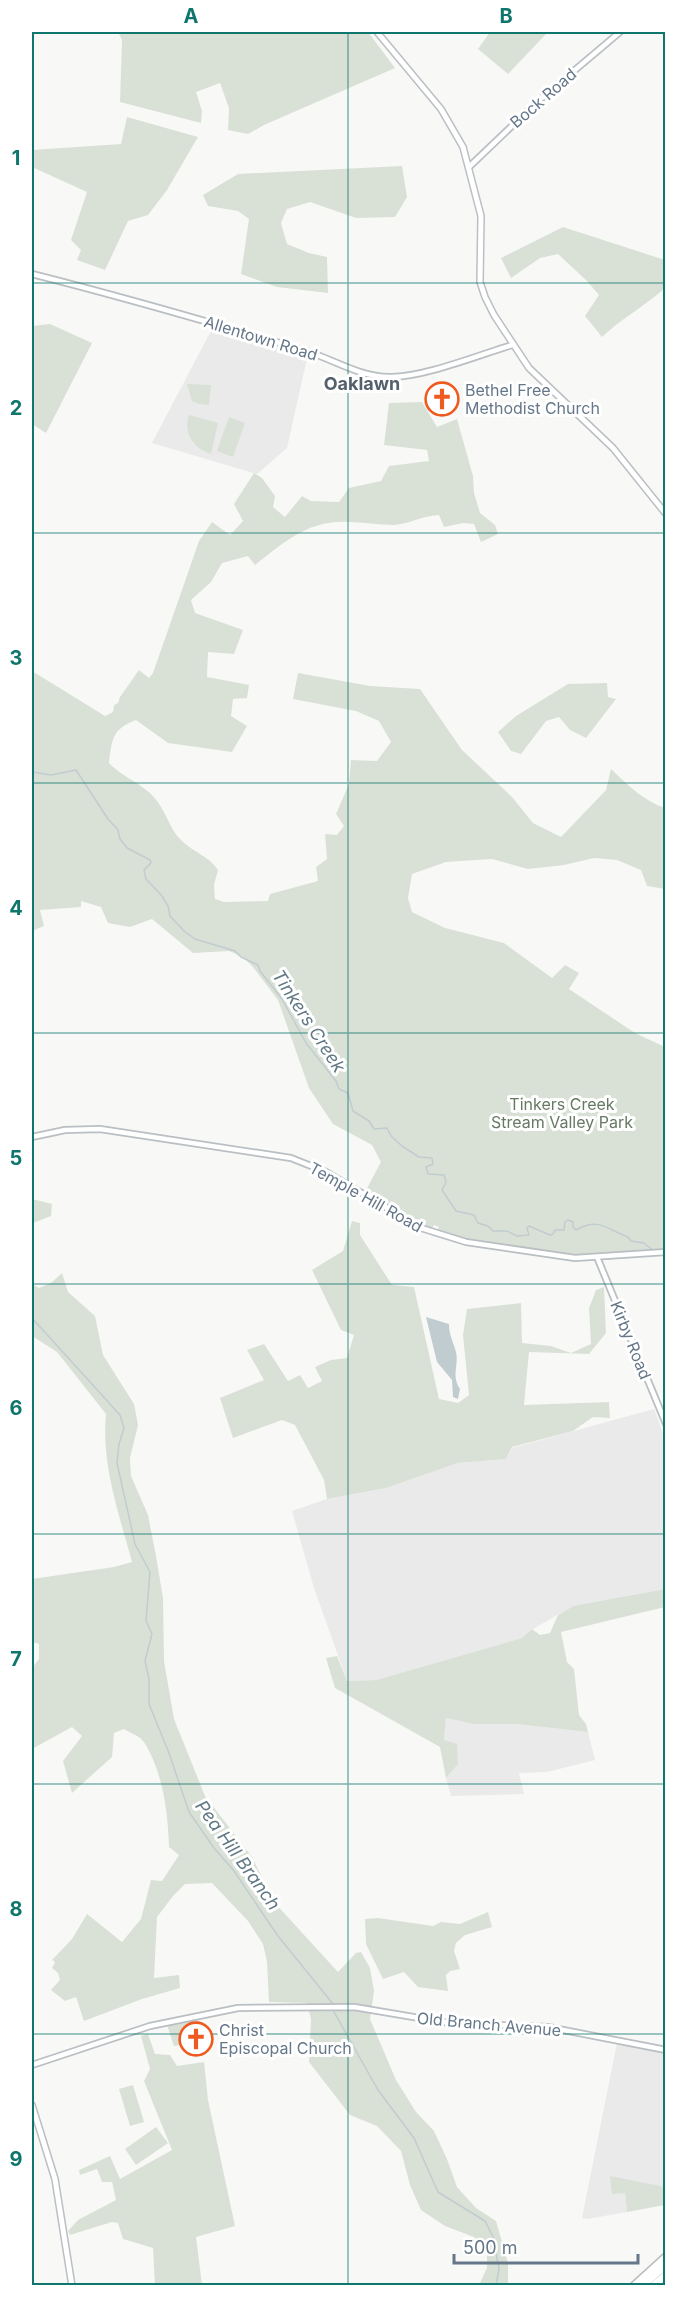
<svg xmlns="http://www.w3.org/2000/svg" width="697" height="2317" font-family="Inter,sans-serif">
<rect width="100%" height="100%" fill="#f8f9f6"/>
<!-- built -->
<g fill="#e9eae9">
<polygon points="213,327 308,354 287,448 257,474 152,443"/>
<polygon points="654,1409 665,1439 665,1589 573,1606 533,1629 522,1638 376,1680 347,1681 314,1588 292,1511 327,1499 386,1488 458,1463 506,1459 512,1448"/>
<polygon points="446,1718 474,1724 516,1724 588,1732 595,1760 547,1772 519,1773 524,1794 451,1796 446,1778 458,1764 444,1740"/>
<polygon points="617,2043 665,2052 665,2187 655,2186 625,2193 627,2212 587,2219 582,2218"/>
</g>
<!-- green -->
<g fill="#d9e1d6">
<polygon points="118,32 368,32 395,68 264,125 248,134 228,130 229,108 220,83 196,92 202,111 201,123 120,102 122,40"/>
<polygon points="490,32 548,32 508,74 478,49"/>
<polygon points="127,117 198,137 167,190 148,215 128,221 105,270 77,260 81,250 71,240 87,192 32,167 32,150 121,144"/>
<polygon points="402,166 407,197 395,217 356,218 310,202 287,209 281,223 287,244 309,253 327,257 328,293 277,287 241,274 249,219 238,211 208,206 203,195 238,174"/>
<path d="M563,227L665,260V288C645,306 622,318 602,337L585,316L599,295L587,281L558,254L540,258L511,278L501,258Z"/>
<polygon points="50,324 92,343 46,433 32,424 32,326"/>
<polygon points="187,384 211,385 209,405 199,404 192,401"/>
<path d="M422,402L437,427L457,419L473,476L474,493L480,513L495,525L498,534L481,542L474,524L463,523L444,527L439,515C422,516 409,524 394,525C379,525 363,522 348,522C308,520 285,542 255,565L248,556L222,563L211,582L191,600L195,613L243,630L234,654L208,652L207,677L249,685L247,698L233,699L231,716L247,726L232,752L168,743L136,720C112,729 112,739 109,763C123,778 145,784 157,801C167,814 170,830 182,841C193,852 209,856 218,870L214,885L215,899L224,902L268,901L270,894L318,881L316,867L327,859L325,834L337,835L344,826L336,814L349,784L351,760L377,761L391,742L379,721L356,711L293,699L298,673L370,686L420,689L462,750L512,797L533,823L561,837L606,790L611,769C628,785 642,800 665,808V889L647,886L641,870L617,860L594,858L564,865L528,869L492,859L446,862L412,874L408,898L412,912L445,928L504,943L552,978L565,965L579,973L569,989L635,1033L665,1047V1252L605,1255L574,1254L573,1256L459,1239L436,1232L439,1227L434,1225L431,1230L422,1226L365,1192L381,1162L372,1145L333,1124L309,1088L278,1000L253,967L243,957L229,951L193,953L152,919L130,927L108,923L101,907L81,901V907L40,910L44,926L32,931V671L105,716L113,712L114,705L118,703L120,697L139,670L149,678L153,673L199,541L212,522L230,535L243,521L234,504L254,473L262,478L275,496L273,507L285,517L302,496L311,501L339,502L349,488L381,481L389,466L429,461L427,450L384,445L389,403Z"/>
<path d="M189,415L218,423L211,454C193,448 183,433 189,415Z"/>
<polygon points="229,417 245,423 233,457 217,451"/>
<polygon points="607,683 608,697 616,699 586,738 570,730 559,717 546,721 521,754 511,751 498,732 516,716 568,684"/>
<polygon points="32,1199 52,1204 51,1216 33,1223 32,1226"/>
<polygon points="352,1221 360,1223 360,1235 392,1285 414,1287 439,1399 458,1403 469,1395 463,1335 467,1309 521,1303 522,1343 551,1346 571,1353 591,1344 589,1308 596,1290 604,1287 606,1333 589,1354 529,1352 524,1405 609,1402 610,1418 593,1417 573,1431 512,1447 506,1459 458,1463 386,1488 327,1499 324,1480 295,1425 282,1420 233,1438 220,1398 264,1380 247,1350 264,1344 288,1381 300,1375 308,1388 322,1381 315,1367 331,1360 347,1358 354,1335 341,1330 312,1270 343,1251"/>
<path d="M62,1273L68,1292L95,1316L103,1355L134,1404L138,1425L130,1458L131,1476L148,1515L156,1556L163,1598L164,1661L174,1719L205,1796L252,1857L274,1902L338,1972L356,1953L361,1952L370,1968L374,1991L370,2019L396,2080L416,2112L434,2131L447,2159L457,2187L476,2208L496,2221L508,2263V2285H479L487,2268V2252L474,2237L445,2226L421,2210L410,2185L401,2151L377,2126L350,2115L309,2062L311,2019L307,2003L269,2002L267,1962L263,1944L248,1921L212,1883L185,1884L173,1896L157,1917L154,1978L179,1975L180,1988L142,1999L84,2021L76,1997L65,2001L51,1990L60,1980L58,1973L52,1968L55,1962L52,1960L72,1939L87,1914L122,1942L141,1919L151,1880L162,1881L179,1855L169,1847C168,1813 163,1772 144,1742C140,1736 130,1733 124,1729L114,1733L112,1757L72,1793L63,1761L82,1736L72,1727L32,1749V1668L39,1659V1644L32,1642V1579L114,1567L132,1562C119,1514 101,1464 106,1414L57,1352L32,1336V1284L39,1288L51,1283Z"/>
<polygon points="665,1589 665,1607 561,1632 567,1662 574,1669 579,1715 586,1724 588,1732 516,1724 474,1724 446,1718 444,1740 457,1744 458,1764 446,1778 440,1747 335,1688 326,1658 337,1656 347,1681 376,1680 522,1638 532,1629 540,1635 550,1633 558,1615 573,1606"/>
<polygon points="488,1912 492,1927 465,1935 456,1943 454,1951 460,1969 450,1971 446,1975 448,1991 418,1987 404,1972 383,1979 366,1944 365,1919 378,1918 433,1926 441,1922 460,1924"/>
<polygon points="198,2019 200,2028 184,2031 187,2044 174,2046 167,2025"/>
<polygon points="148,2034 155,2054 170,2055 177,2066 204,2062 208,2100 235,2226 196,2237 202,2285 155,2285 153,2248 123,2239 118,2223 112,2222 70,2235 68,2231 78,2220 116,2200 112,2182 102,2182 97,2169 80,2175 79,2170 110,2156 120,2179 172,2150 144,2081 150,2069 141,2036"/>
<polygon points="133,2085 144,2122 130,2126 119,2089"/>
<polygon points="156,2127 168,2143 136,2165 125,2149"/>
<polygon points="610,2176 665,2187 665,2205 627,2212 625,2193 612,2194"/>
</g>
<!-- water -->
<path fill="#c1ccd1" d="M426,1317L449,1324C449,1335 453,1341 456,1352C459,1366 451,1375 460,1389L458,1399L453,1397L452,1380L437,1362Z"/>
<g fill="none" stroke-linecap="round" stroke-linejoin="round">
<!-- stream -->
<g stroke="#c1ccd1" stroke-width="1.5">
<path d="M32,772L51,775L76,770L108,819L118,830L120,839L127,848L150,860L151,863L144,870L146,879L162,896L168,906L170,916L184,931L195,939L235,951L241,957L258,965L260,971L282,999L306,1043L336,1081L339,1089L348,1093L353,1111L369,1121L374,1129L387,1128L391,1136L402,1146L419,1157L432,1158L433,1164L426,1167L428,1174L444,1175L446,1182L442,1190L456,1211L474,1215L478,1223L488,1226L493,1231H507L517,1236L529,1235L527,1228L529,1226L550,1235L553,1234L555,1230H564L565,1222L568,1220L573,1222V1227L576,1230C599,1217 606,1229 628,1237L631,1241L644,1243L654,1251"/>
<polyline points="663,1255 666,1256"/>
<polyline points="32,1318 120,1415 124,1428 119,1444 117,1463 135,1544 150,1572 146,1621 152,1634 145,1661 149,1679 149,1704 169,1753 189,1812 214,1848 234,1871 278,1936 333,2004"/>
<polyline points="333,2010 378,2090 414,2138 438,2192 485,2221 493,2237 499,2269 496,2286"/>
</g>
<defs>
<g id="secondary">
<polyline points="469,167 537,102 620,32"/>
<path d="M32,274C123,297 213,323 303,350C331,358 359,377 389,377C422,378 479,355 512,345"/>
<polyline points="32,1137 65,1130 100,1129 291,1158 326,1172 421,1228 466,1242 575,1258 666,1252"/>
<polyline points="597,1257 666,1424"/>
<polyline points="32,2065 150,2026 238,2008 354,2007 449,2023 548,2027 666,2050"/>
</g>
<g id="primary">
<polyline points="377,32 441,109 463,147 481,216 480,282 485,297 494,315 529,368 613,448 666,514"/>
<polyline points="32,2105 55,2179 72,2286"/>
</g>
<g id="motorway">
<polyline points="634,2286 666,2257"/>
<polyline points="642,2286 666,2265"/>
<polyline points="653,2286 666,2275"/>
</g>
</defs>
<!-- secondary casing -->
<use href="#secondary" stroke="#babfc4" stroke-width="8"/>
<!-- primary casing -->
<use href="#primary" stroke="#bbbfc3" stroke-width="8"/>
<!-- motorway casing -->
<use href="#motorway" stroke="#babec1" stroke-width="10"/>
<!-- secondary -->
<use href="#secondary" stroke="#fff" stroke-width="4.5"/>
<!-- primary -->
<use href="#primary" stroke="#fff" stroke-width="5"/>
<!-- motorway -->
<use href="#motorway" stroke="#fff" stroke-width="7"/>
</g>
<!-- grid -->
<path fill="none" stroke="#0f766e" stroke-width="1.5" stroke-opacity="0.55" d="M348,32V2286M32,283H666M32,533H666M32,783H666M32,1033H666M32,1284H666M32,1534H666M32,1784H666M32,2034H666"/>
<!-- icons -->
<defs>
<symbol id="church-ring" viewBox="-11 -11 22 22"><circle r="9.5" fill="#fff" stroke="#ef5a1f" stroke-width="1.5"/><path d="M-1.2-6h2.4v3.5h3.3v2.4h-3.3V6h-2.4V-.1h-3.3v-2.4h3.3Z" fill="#ef5a1f"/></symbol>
</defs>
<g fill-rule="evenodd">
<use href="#church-ring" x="423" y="380" width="38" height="38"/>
<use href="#church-ring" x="177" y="2020" width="38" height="38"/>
</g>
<g text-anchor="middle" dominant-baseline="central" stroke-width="6" stroke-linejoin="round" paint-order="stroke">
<!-- street labels -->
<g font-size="16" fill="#657789" stroke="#fff">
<text transform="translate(543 98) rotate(-41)">Bock Road</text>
<text transform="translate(261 338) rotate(17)">Allentown Road</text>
<text transform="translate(366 1197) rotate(29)">Temple Hill Road</text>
<text transform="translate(631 1340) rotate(68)">Kirby Road</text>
<text transform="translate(489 2024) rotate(5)">Old Branch Avenue</text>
</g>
<!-- poi labels -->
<g font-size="16" fill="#657789" stroke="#fff" text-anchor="start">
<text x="465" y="390">Bethel Free<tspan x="465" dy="18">Methodist Church</tspan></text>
<text x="219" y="2030">Christ<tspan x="219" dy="18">Episcopal Church</tspan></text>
</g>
<!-- park labels -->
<g font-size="16" fill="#657a61" stroke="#fff">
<text x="562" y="1104">Tinkers Creek<tspan x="562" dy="18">Stream Valley Park</tspan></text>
</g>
<!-- neighbourhood labels -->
<g font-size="18" font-weight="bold" fill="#54616d" stroke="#fff">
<text x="362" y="383">Oaklawn</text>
</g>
<!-- water labels -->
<g font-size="18" font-style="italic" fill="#617984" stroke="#fff">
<text transform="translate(309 1021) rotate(57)">Tinkers Creek</text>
<text transform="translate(238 1855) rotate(54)">Pea Hill Branch</text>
</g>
</g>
<!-- border -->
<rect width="697" height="2317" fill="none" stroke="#ffffff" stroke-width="66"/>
<!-- scale -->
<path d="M454 2254v9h184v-9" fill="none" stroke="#657789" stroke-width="3"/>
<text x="463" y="2254" font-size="18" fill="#657789" stroke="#ffffff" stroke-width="4.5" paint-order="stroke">500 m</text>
<rect x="33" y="33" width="631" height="2251" fill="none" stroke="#0f766e" stroke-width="2"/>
<g font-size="20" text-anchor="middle" font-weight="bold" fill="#0f766e">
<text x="191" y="23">A</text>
<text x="506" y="23">B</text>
<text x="16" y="165">1</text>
<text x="16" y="415">2</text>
<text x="16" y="665">3</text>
<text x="16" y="915">4</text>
<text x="16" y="1165">5</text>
<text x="16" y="1415">6</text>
<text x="16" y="1666">7</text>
<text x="16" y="1916">8</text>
<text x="16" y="2166">9</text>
</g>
</svg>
